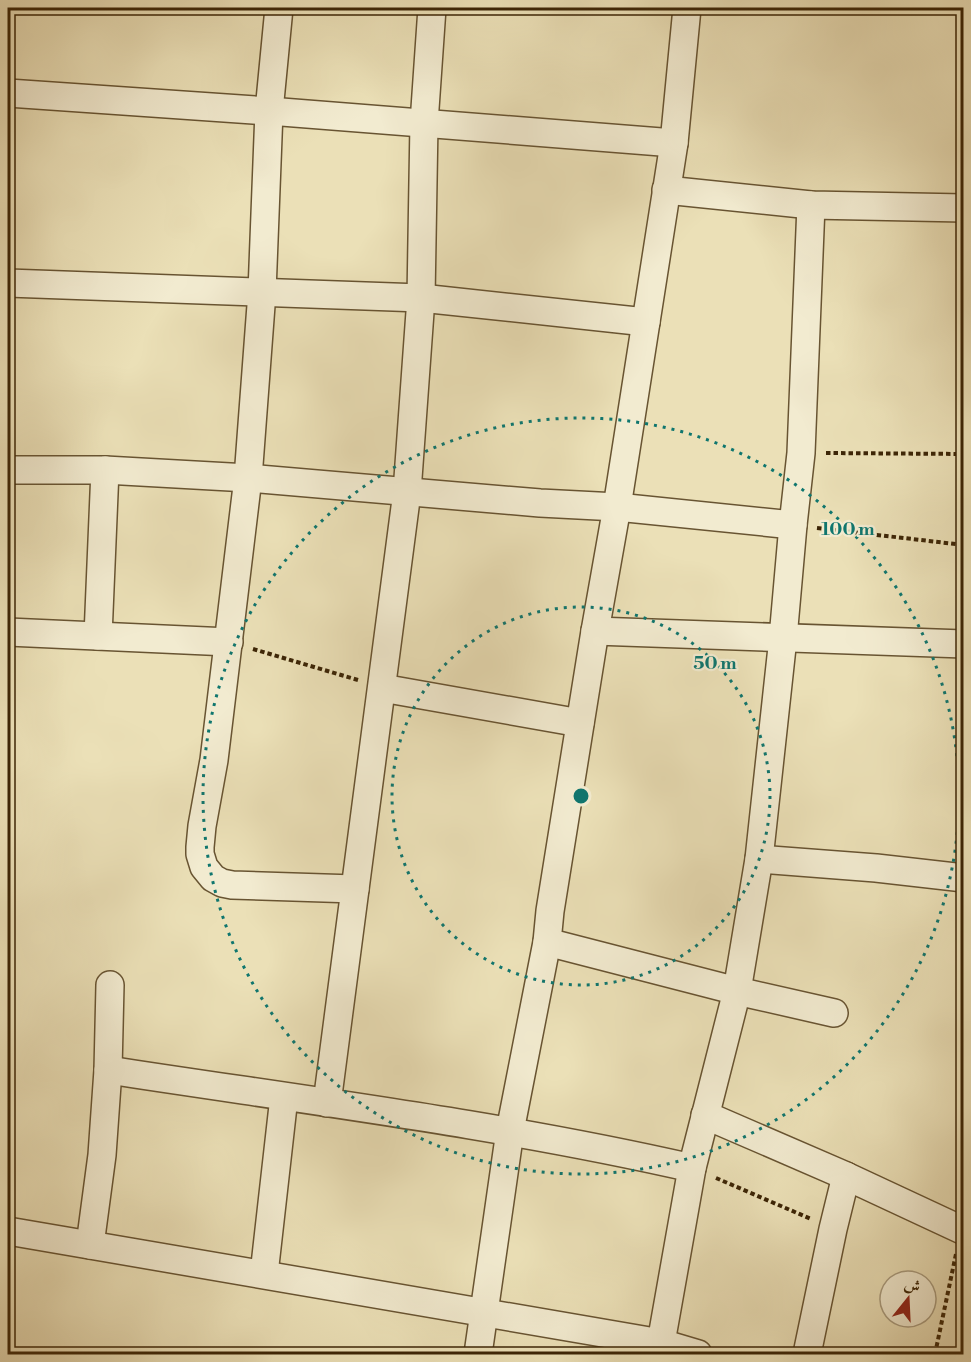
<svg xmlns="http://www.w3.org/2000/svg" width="971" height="1362" font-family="'Libre Bodoni',Amiri,serif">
<rect width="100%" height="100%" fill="#ebe0b7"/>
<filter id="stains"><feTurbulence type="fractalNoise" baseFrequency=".00333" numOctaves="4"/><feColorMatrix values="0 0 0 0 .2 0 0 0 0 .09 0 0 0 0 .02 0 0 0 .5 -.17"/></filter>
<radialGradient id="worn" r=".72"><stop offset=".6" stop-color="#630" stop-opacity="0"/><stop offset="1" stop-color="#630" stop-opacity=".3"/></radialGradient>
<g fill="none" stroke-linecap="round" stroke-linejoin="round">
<defs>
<g id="minor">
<polyline points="279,8 269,111 262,292 248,478 214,760 202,826 200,847 200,854 204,867 213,878 222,883 232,885 355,889"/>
<polyline points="687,8 674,143 617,507 595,631 550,911 547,942 737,991 834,1013"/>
<polyline points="8,93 269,111 674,143"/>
<polyline points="666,190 811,205 964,208"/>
<polyline points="8,283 421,298 646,322"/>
<polyline points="8,470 105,470 248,478 540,503 617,507 793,525"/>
<polyline points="595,631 964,644"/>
<polyline points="8,632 229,642"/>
<polyline points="98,636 105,470"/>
<polyline points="382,688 580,723"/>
<polyline points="759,859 876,868 964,878"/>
<path d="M108,1070C303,1100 499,1124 692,1168"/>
<polyline points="327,1103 407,492 421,298 424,123 432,8"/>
<polyline points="705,1115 846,1176"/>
<polyline points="8,1231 661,1343 698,1354"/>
<polyline points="90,1245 102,1155 108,1070 110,985"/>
<polyline points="264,1274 284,1097"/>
<polyline points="478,1354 510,1131 547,942"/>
<polyline points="659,1354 692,1168 737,991 759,859 783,638 793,525 801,453 811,205"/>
<polyline points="807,1354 833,1229 846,1176 964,1231"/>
</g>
</defs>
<!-- minor casing -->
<use href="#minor" stroke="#685432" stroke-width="30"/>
<!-- path -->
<g stroke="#3c2506" stroke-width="4" stroke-dasharray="4.5 3" stroke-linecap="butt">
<polyline points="826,453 964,454"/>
<polyline points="817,528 964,545"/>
<polyline points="253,649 358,680"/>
<polyline points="716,1178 811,1219"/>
<polyline points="935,1354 956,1254"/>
</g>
<!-- minor -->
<use href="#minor" stroke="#f2ebd0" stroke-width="27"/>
</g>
<!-- distance rings -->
<g fill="none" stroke="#0f766e" stroke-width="3" stroke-dasharray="3 6">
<circle cx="581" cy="796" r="189"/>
<circle cx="581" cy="796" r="378"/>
</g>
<circle cx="581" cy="796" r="9" fill="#0f766e" stroke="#f2ebd0" stroke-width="3"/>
<g font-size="18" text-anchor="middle" font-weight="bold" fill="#0f766e" stroke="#f2ebd0" stroke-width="4.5" stroke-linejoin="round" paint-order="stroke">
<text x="848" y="535">100 m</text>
<text x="715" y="669">50 m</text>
</g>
<!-- margin -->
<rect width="971" height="1362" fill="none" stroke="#ebe0b7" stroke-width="30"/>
<rect x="9" y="9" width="953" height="1344" fill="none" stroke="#3c2506" stroke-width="3"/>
<rect x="15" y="15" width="941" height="1332" fill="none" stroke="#3c2506" stroke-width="1.5"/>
<!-- north arrow -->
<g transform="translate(908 1299) rotate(18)"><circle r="28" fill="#f2ebd0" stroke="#a99c7f" stroke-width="1.5"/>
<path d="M0-4.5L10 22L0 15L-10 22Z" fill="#8f2418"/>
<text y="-9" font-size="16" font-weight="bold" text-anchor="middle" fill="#3c2506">ش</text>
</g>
<rect width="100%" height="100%" filter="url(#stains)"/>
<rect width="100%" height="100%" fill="url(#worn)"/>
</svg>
